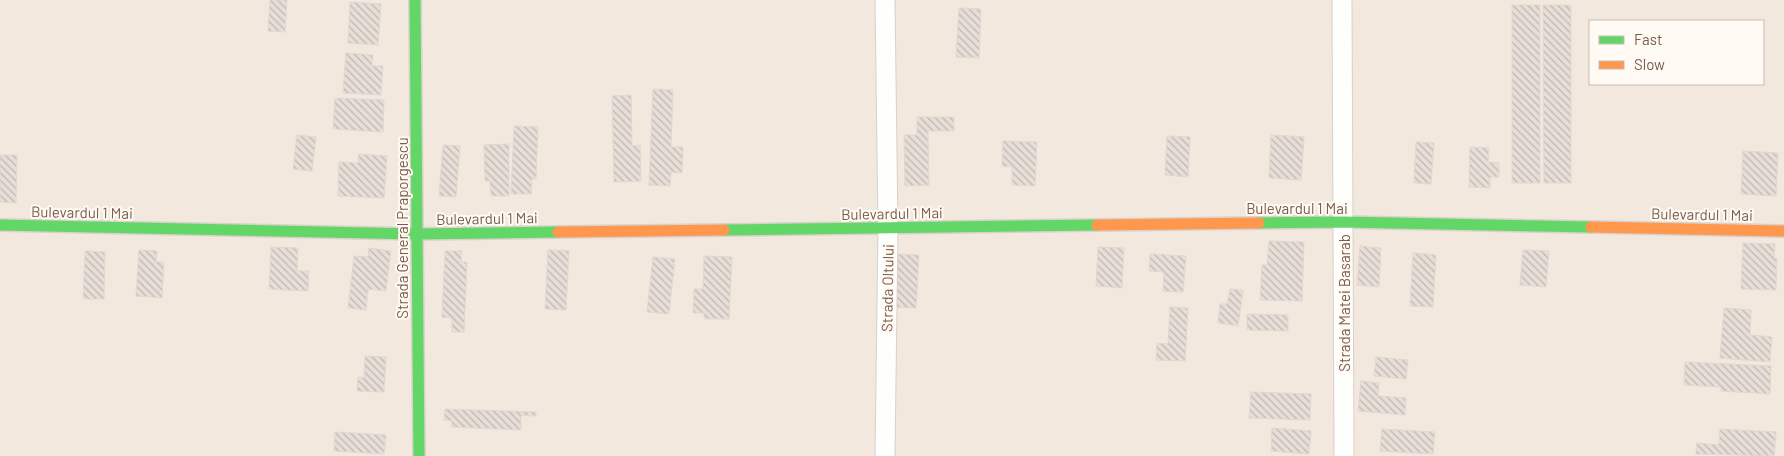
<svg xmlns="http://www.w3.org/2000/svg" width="1784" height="456" font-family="Barlow,sans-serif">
<defs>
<pattern id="building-back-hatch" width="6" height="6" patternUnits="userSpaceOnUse" patternTransform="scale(1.25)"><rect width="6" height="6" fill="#e6ded7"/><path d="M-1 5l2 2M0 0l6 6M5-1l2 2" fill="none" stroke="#bfb7b1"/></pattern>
</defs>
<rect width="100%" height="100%" fill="#f9f5f0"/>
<!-- residential -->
<path fill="#f2e8de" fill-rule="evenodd" d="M0,0H1784V456H0ZM1590,21H1763V84H1590Z"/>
<!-- building -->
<g fill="url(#building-back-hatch)" stroke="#e2d8d2">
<polygon points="270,0 287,0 285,32 268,31"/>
<polygon points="350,2 381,4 378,45 348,43"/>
<rect x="1512" y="5" width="28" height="178"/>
<polygon points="1543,5 1571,5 1571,183 1544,183"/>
<polygon points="959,8 981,9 979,58 956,57"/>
<polygon points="346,53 373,55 372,66 383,66 381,95 343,93"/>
<polygon points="653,89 673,90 671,147 683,147 682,173 671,172 670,186 649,185"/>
<polygon points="631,95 632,146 640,145 641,181 614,182 612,96"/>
<polygon points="335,98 384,100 383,132 333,129"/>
<polygon points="917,117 954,117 954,131 928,131 929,185 905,186 904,135 917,135"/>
<polygon points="514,126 538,127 536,179 532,179 531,194 511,194"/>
<polygon points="297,135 316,137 312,171 293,169"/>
<polygon points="1271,135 1304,137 1301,180 1269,178"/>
<polygon points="1167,136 1190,137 1188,177 1165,175"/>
<polygon points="1003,141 1037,142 1035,186 1012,185 1012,167 1002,166"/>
<polygon points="1416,142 1434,143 1431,184 1414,183"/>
<polygon points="509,144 509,196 491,196 490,181 485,181 484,145"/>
<polygon points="443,145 460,146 456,197 439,196"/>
<polygon points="1470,147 1489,148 1488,162 1499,163 1499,177 1490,177 1490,188 1469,187"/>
<polygon points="1743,151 1778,153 1776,196 1741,194"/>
<polygon points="359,154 387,156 384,198 338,196 339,162 358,163"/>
<polygon points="0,155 17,155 16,203 0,202"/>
<polygon points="1269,241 1304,242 1302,301 1260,300 1262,265 1267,265"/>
<polygon points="1743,243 1775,244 1774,258 1777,258 1776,290 1741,289"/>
<polygon points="1360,246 1381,248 1379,287 1357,285"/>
<polygon points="271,247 298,248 297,271 309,271 308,291 269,289"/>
<polygon points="1098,247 1124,248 1122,288 1096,286"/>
<polygon points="369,248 391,251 386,291 368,289 366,310 348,308 354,256 368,257"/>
<polygon points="139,250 157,251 156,262 164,262 162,298 136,296"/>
<polygon points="548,250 569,251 566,310 545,309"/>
<polygon points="1523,250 1549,251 1546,287 1520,285"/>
<polygon points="85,251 105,252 104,299 83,299"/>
<polygon points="445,251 462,251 461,262 467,262 464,332 452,332 452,318 442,317"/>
<polygon points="1413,253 1436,255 1433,307 1410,306"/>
<polygon points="896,254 919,255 916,308 894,307"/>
<polygon points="1150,254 1186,256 1183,292 1163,291 1164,272 1149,271"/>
<polygon points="704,256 732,257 729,319 704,319 704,313 693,313 694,289 703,289"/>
<polygon points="653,257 675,259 669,314 647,312"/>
<polygon points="1230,289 1243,290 1238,326 1218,323 1220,304 1227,304"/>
<polygon points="1170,307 1188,308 1185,361 1156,360 1157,343 1168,344"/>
<polygon points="1724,308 1751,310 1750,335 1772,337 1770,362 1720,358"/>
<polygon points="1247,314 1288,315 1288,331 1247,330"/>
<polygon points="365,356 386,357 384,392 357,391 358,377 364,378"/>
<polygon points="1376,357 1408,360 1406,379 1374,376"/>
<polygon points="1685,362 1771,366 1770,394 1721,391 1721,387 1684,385"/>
<polygon points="1361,381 1379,383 1378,396 1406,398 1405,415 1358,411"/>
<polygon points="1251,392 1311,394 1310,420 1249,418"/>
<polygon points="445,409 536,412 536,416 521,415 521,430 451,427 452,421 444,420"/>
<polygon points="1272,428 1311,431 1309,454 1271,451"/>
<polygon points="1382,429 1435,432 1433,454 1380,451"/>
<polygon points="1720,429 1776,432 1774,456 1696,454 1697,443 1719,445"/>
<polygon points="335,432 386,435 384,454 334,451"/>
</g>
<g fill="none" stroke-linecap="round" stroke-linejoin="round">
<defs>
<g id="street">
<polyline points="1342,0 1344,456"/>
<polyline points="885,456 888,228 885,0"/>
</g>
<g id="fast">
<polyline points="415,0 419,456"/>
<polyline points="1259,223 1343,222 1591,227"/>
<polyline points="0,225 416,234 558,232"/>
<polyline points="724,230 1097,225"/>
</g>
<g id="slow">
<polyline points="1097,225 1259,223"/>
<polyline points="1591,227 1784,231"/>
<polyline points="558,232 724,230"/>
</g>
</defs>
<!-- street casing -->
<use href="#street" stroke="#d7d1cb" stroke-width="21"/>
<!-- fast casing -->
<use href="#fast" stroke="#d9d2cb" stroke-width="14"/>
<!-- slow casing -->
<use href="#slow" stroke="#d9d2cb" stroke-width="14"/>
<!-- street -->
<use href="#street" stroke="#fefefd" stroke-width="19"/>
<!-- fast -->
<use href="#fast" stroke="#63d668" stroke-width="11"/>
<!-- slow -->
<use href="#slow" stroke="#ff974d" stroke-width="11"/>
</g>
<g text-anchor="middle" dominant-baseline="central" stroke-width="4" stroke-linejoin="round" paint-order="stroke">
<!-- street labels -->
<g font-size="15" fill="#7a5c4d" stroke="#fffaf3">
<text x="1297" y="208">Bulevardul 1 Mai</text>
<text transform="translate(82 212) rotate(1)">Bulevardul 1 Mai</text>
<text transform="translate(892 213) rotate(-1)">Bulevardul 1 Mai</text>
<text transform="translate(1702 214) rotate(1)">Bulevardul 1 Mai</text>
<text transform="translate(487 218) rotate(-1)">Bulevardul 1 Mai</text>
<text transform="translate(402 228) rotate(-90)">Strada General Praporgescu</text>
<text transform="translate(887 288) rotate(-89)">Strada Oltului</text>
<text transform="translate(1344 303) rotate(-90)">Strada Matei Basarab</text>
</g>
</g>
<!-- legend -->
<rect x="1589" y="20" width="175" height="65" fill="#fffaf3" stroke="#cabbb1"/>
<rect x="1599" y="36" width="25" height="8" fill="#63d668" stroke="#cabbb1"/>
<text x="1634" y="45" font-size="15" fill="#7a5c4d">Fast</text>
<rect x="1599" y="61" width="25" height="8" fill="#ff974d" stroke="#cabbb1"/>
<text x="1634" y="70" font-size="15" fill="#7a5c4d">Slow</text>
</svg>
